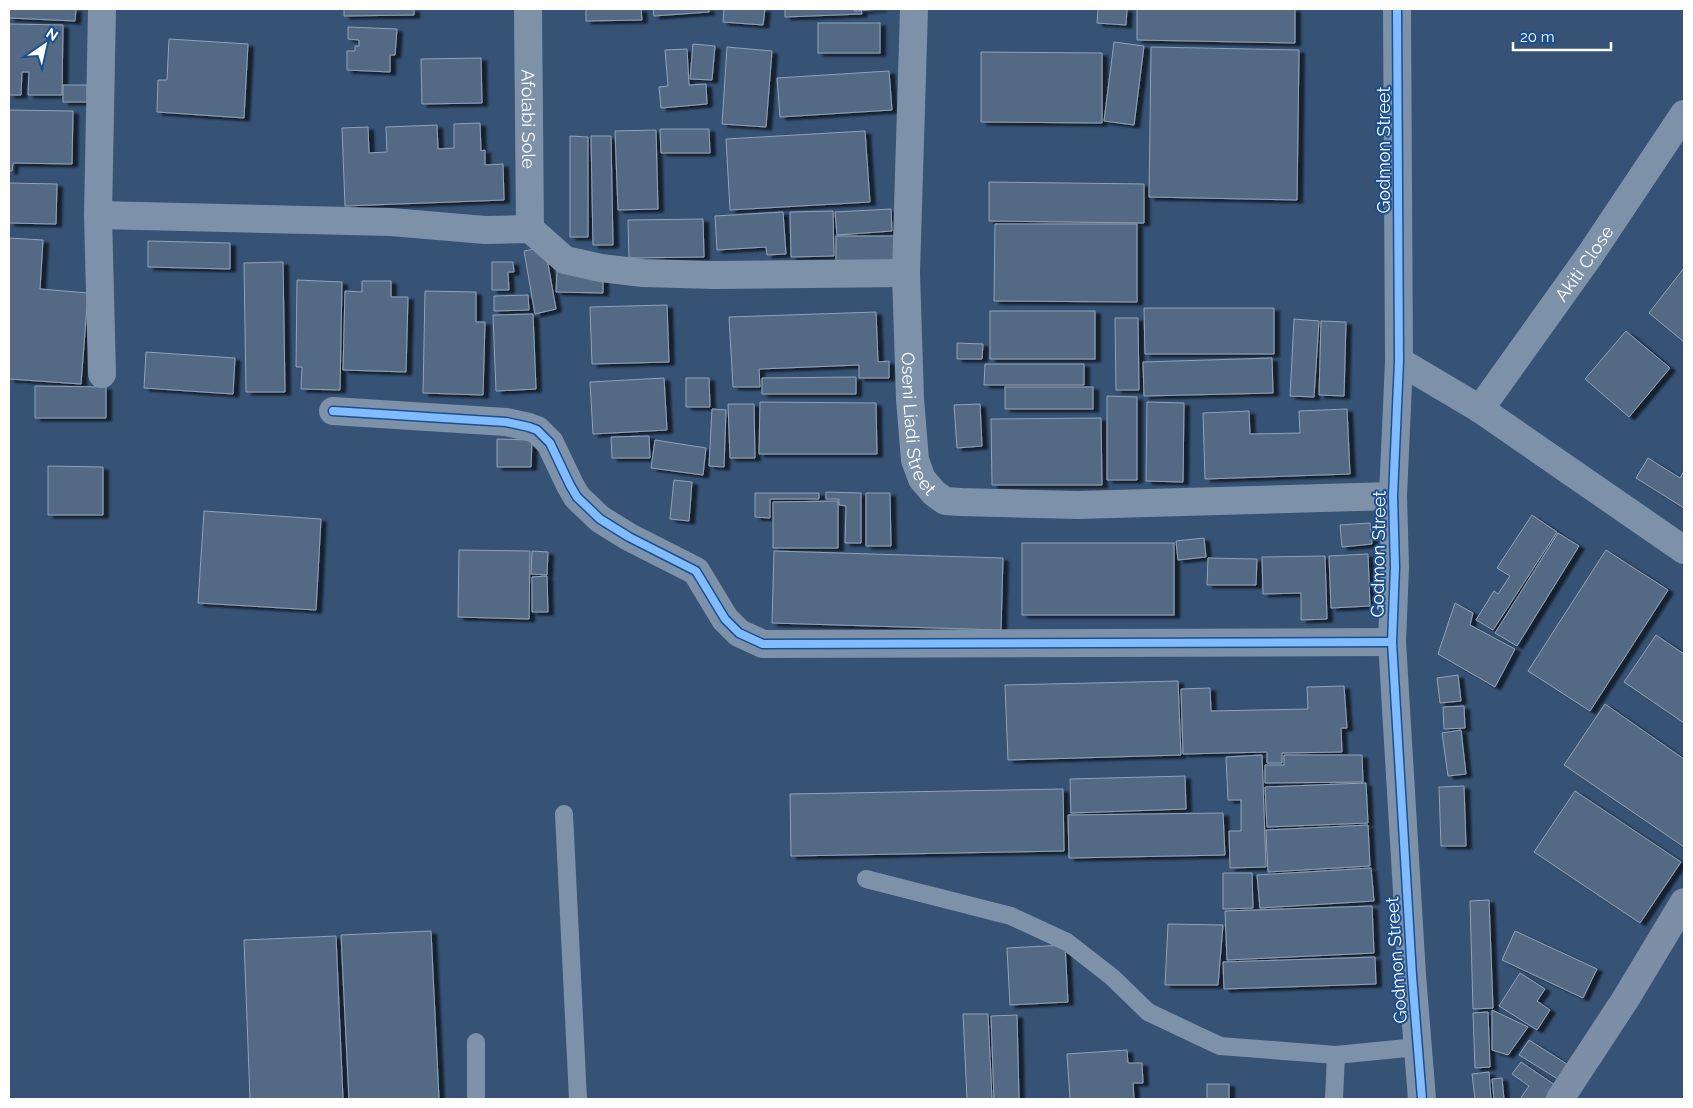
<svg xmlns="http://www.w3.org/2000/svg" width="1693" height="1108" font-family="Raleway,sans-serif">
<defs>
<filter id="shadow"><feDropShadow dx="5.5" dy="3" stdDeviation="1" flood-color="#0009"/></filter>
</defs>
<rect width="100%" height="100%" fill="#365274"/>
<!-- building -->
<g fill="#526984" stroke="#92a2b6" filter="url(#shadow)">
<polygon points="9,9 76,9 75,21 9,18"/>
<polygon points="344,9 414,9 414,15 344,16"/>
<polygon points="586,9 641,9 642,20 586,21"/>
<polygon points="653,9 709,9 709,12 654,16"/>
<polygon points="724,9 765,9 763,25 723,22"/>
<polygon points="785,9 861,9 862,14 785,17"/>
<polygon points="854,9 881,9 854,11"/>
<polygon points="1098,9 1127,9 1126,25 1097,23"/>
<polygon points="1137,9 1295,9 1295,43 1137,40"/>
<rect x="818" y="23" width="62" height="30"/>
<polygon points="9,24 63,25 62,95 28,95 29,72 22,72 21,95 9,95"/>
<polygon points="348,27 397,29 395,55 390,55 390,72 347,70 347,51 355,51 355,46 359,46 359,40 348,39"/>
<polygon points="169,39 248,44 244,118 157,112 158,80 167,80"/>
<polygon points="1114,42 1144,46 1134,125 1104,121"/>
<polygon points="693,44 715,46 712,80 690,79"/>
<polygon points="727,47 772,51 766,127 722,124"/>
<polygon points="1151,47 1299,50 1297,200 1149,197"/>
<polygon points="687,49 689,85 706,84 707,104 661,108 659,87 668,86 665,50"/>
<polygon points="981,52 1102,53 1102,123 981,122"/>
<polygon points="481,58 482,103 422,104 421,59"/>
<polygon points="889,71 892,110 780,117 777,78"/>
<rect x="63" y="85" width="24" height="17"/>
<polygon points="9,110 73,111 72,164 13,163 12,171 9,171"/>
<polygon points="480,123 481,151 485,150 485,165 503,164 504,200 345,206 342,128 368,127 369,153 387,152 386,127 437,125 438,149 454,148 454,124"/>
<polygon points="660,129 709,129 710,153 661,153"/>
<polygon points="656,130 658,209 618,210 615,131"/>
<polygon points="865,131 870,202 730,210 726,139"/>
<polygon points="570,136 588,137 588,237 570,237"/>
<polygon points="591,136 611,136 613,245 593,245"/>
<polygon points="989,182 1144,184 1144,223 989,221"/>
<polygon points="9,183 57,184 56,224 9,223"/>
<polygon points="891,209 892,231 837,235 835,212"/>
<polygon points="833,211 834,256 791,257 790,212"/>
<polygon points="783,212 786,254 767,255 766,247 717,250 715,216"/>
<polygon points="703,219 704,257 629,258 628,220"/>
<polygon points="995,224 1137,224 1137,302 994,301"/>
<rect x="836" y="236" width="64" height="25"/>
<polygon points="9,238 43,240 40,289 88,293 81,384 9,379"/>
<polygon points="148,241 230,243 230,269 148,267"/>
<polygon points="545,247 556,309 535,314 524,251"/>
<polygon points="283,262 285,392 246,392 244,263"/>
<polygon points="492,262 513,262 514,272 508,272 509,290 492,290"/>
<polygon points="1684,268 1684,342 1649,313"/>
<polygon points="557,271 603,272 603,293 556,292"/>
<polygon points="297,280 342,282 340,390 301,389 302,367 296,367"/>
<polygon points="362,281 391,281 391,297 408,297 406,372 343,370 345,291 362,292"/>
<polygon points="425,291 476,292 476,322 485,322 483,395 423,393"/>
<polygon points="528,295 529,310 494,311 494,296"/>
<polygon points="667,305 669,362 592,364 590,307"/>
<polygon points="1144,308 1274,308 1274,354 1145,354"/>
<rect x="990" y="311" width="105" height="48"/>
<polygon points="876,312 878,362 889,361 889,378 859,378 859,365 759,369 760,387 733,387 729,317"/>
<polygon points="533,314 536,389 496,391 493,315"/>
<polygon points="1115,318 1138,318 1139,390 1116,390"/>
<polygon points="1294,319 1319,321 1314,397 1290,396"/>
<polygon points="1321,321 1346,322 1344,396 1319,395"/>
<polygon points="1626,331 1670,368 1629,417 1585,379"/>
<polygon points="957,343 983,344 982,359 957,359"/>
<polygon points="146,352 235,358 233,394 144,388"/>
<polygon points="1272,358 1273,393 1144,396 1143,362"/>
<polygon points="985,364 1084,364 1084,385 984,385"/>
<polygon points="856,377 856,394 762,394 762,378"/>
<polygon points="664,378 667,430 593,434 590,382"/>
<polygon points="686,378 709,378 710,407 686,407"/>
<polygon points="35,386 106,387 106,418 35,418"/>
<rect x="1005" y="387" width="88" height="22"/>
<polygon points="1107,396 1137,397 1137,480 1107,480"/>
<polygon points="760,402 876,403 877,454 759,454"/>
<polygon points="1147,402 1184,403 1183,482 1146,481"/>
<polygon points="728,404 754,404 755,458 730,458"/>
<polygon points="980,404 982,446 957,448 954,405"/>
<polygon points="712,409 726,410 724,467 709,466"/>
<polygon points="1347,409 1350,474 1205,479 1203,413 1249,411 1250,434 1300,433 1299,411"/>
<polygon points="1101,418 1102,485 992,485 991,419"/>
<polygon points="649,436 650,458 612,458 611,437"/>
<polygon points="497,439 532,440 531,467 497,467"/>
<polygon points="655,440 706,448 703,475 651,468"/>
<polygon points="1648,458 1680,478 1684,471 1684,508 1636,478"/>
<polygon points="48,466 103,467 103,515 48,515"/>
<polygon points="674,480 692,482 689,521 670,519"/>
<polygon points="826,492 861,493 861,543 845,543 846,506 839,505 839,499 826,499"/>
<polygon points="755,493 819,493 819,499 770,499 770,518 755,517"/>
<polygon points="866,493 890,493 891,546 866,546"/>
<polygon points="838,501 838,548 773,548 773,502"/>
<polygon points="204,511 321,519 316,610 198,603"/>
<polygon points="1532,515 1557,532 1493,630 1476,620 1494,591 1498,594 1510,576 1497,568"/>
<polygon points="1370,523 1372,544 1342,547 1340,525"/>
<polygon points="1558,533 1579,546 1517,646 1495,633"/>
<polygon points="1204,538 1206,557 1178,560 1176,541"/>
<rect x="1022" y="543" width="152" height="72"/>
<polygon points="459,550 530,551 529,619 458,617"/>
<polygon points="1606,550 1668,590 1590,711 1528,671"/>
<polygon points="532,551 548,552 547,575 531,574"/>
<polygon points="774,551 1003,558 1001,630 772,623"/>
<polygon points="1368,554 1370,606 1331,608 1329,556"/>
<polygon points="1325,556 1327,619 1301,620 1301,593 1263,594 1262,557"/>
<polygon points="1208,558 1257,559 1256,585 1207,585"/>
<polygon points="547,576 548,612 532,612 532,577"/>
<polygon points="1455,603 1473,613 1470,625 1515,649 1495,687 1438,654"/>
<polygon points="1656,635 1684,654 1684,723 1624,682"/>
<polygon points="1458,675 1461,701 1440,703 1437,678"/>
<polygon points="1178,681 1181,755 1008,760 1005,685"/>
<polygon points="1344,686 1347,728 1341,728 1342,752 1282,753 1282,763 1267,763 1267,752 1183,754 1181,689 1210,688 1211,711 1308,709 1307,687"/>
<polygon points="1605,704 1684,759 1684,847 1564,765"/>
<polygon points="1464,706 1465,728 1444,729 1443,707"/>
<polygon points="1461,730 1466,774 1448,776 1442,733"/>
<polygon points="1262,755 1266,867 1230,868 1229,831 1241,831 1241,800 1228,800 1226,757"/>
<polygon points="1284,755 1362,755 1363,782 1265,783 1265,765 1284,765"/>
<polygon points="1185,776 1186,809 1071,813 1070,779"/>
<polygon points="1366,783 1368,823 1267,827 1265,787"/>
<polygon points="1464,786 1466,846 1441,846 1439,787"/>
<polygon points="1063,789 1064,851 791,856 790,794"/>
<polygon points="1575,791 1681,862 1640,923 1534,852"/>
<polygon points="1223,813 1225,855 1069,858 1068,815"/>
<polygon points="1368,825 1370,866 1268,872 1266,830"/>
<polygon points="1371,868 1374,901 1260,908 1257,875"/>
<polygon points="1223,873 1252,873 1253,908 1223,909"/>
<polygon points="1489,900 1493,1008 1473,1009 1470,901"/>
<polygon points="1372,906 1374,953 1227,960 1225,911"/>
<polygon points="1168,924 1223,925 1218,985 1165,985"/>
<polygon points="431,931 439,1099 349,1099 341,935"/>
<polygon points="1515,931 1597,969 1583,998 1502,960"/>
<polygon points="336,936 343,1099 250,1099 244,940"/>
<polygon points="1065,945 1068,1002 1010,1005 1007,948"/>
<polygon points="1375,957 1376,984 1224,989 1223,962"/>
<polygon points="1520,973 1545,989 1537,1001 1550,1010 1537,1030 1499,1006"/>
<polygon points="1492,1010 1528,1027 1508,1055 1492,1050"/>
<polygon points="1488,1012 1490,1067 1475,1068 1473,1013"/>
<polygon points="963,1014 988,1014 992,1099 967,1099"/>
<polygon points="1017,1015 1019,1099 994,1099 991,1016"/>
<polygon points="1529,1040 1570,1066 1561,1081 1519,1055"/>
<polygon points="1127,1050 1128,1063 1142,1063 1143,1083 1133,1083 1134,1099 1070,1099 1067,1054"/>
<polygon points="1521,1062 1555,1085 1546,1099 1520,1099 1529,1086 1512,1074"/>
<polygon points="1489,1072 1491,1099 1475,1099 1472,1074"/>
<polygon points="1502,1078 1504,1099 1494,1099 1492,1079"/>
<rect x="1207" y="1084" width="22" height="15"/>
</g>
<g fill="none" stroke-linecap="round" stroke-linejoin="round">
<!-- service -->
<g stroke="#7d92a8" stroke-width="18">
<polyline points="564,814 578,1099"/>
<polyline points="866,879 1011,916 1067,942 1112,977 1148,1012 1220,1046 1336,1055 1417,1047"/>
<polyline points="476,1042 476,1099"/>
<polyline points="1334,1099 1336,1055"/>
</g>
<!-- minor -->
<g stroke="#7d92a8" stroke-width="28">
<polyline points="102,9 98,215 102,374"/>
<path id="s1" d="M528,9L530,229"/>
<path id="s2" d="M914,9L906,273L910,399L915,460L922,479L934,493L945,501L961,502L1078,505L1393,496"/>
<polyline points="1397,9 1399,361 1393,496 1395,567 1392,642 1412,975 1422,1099"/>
<polyline points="98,215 391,222 485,230 530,229 565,260 601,268 643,273 715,275 906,273"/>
<polyline points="1399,361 1480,409 1684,550"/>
<path id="s3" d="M1480,409L1590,255L1684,114"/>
<polyline points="333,411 506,422 529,427 537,430 550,443 570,485 577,497 600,519 629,537 696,571 725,619 739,633 763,644 1392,642"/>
</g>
<!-- primary -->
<polyline stroke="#7d8ea7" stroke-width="28" points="1560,1099 1625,1000 1684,902"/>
<defs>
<g id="cycleway">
<polyline points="1397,9 1399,361 1393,496 1395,567 1392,642 1412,975 1422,1099"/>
<polyline points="333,411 506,422 529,427 537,430 550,443 570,485 577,497 600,519 629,537 696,571 725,619 739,633 763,644 1392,642"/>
</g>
</defs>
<!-- cycleway casing -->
<use href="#cycleway" stroke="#1b4f8f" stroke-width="11"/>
<!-- cycleway -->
<use href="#cycleway" stroke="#80bcff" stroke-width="8"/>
</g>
<g text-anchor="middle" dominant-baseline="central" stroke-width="4" stroke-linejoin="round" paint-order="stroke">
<!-- street labels -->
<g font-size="18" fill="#fff" stroke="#1b4f8f">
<text stroke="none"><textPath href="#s1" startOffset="110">Afolabi Sole</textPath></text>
<text transform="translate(1383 150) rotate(-90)">Godmon Street</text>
<text stroke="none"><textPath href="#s3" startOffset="179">Akiti Close</textPath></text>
<text stroke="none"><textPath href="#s2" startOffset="416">Oseni Liadi Street</textPath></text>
<text transform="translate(1378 554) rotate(-89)">Godmon Street</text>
<text transform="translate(1396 960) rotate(-94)">Godmon Street</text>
</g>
</g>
<!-- border -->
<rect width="1693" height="1108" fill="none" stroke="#ffffff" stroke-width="20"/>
<!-- north arrow -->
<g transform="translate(45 45) rotate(34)" stroke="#1b4f8f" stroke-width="4" paint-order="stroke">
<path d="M0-4L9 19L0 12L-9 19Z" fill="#ffffff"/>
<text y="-8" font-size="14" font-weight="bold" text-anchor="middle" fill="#ffffff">N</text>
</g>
<!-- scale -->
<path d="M1513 42v8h98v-8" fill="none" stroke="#ffffff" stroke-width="2.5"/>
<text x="1520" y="42" font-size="15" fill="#ffffff" stroke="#1b4f8f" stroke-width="4" paint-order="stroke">20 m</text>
</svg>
